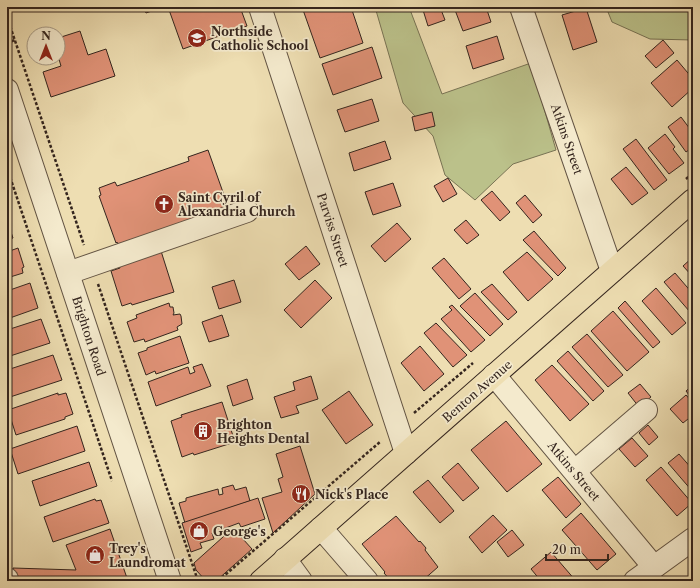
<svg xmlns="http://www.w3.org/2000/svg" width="700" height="588" font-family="'Libre Caslon Text',serif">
<rect width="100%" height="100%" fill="#eedeb2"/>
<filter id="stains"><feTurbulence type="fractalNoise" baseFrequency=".005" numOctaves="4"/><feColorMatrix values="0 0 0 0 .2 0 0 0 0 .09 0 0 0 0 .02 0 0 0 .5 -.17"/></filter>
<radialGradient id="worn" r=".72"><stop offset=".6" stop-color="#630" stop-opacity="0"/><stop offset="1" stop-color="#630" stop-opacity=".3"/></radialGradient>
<!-- green -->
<g fill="#bbc18a" stroke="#787354">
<polygon points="375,7 409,7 442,94 531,63 556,150 513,164 475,200 445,175 433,136 403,103"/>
<polygon points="606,7 693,7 693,40 650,39 612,22"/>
</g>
<!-- building -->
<g fill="#e09277" stroke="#34251e">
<polygon points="143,7 163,7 146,13"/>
<polygon points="168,7 240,7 247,26 183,49"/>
<polygon points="302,7 351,7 363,43 320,58"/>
<polygon points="433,7 440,7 445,20 428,26 423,10"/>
<polygon points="463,7 486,7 491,22 463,31 455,10"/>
<polygon points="586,8 597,42 573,50 562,15"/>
<polygon points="80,31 88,55 106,49 115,76 51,97 43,72 61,66 58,56 58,38"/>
<polygon points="497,36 504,59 473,69 466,46"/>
<polygon points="663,40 674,53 656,68 645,56"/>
<polygon points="372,47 382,78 333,95 322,64"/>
<polygon points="677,60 693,79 693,88 672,107 651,83"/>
<polygon points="372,99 379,121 345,132 337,110"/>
<polygon points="432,112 435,126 415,131 412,117"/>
<polygon points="681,117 693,133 693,147 686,152 668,127"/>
<polygon points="665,134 675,147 673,149 684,163 669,174 648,148"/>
<polygon points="636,139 667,180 654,190 623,149"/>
<polygon points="385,141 391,159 354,171 349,153"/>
<polygon points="208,150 230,212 120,248 117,242 116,243 99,196 101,195 99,188 115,182 117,186 189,161 188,157"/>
<polygon points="626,167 648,193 632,205 611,179"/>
<polygon points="448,178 457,194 443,202 434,186"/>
<polygon points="393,183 401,206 373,215 365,192"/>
<polygon points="492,191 510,212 500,221 481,200"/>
<polygon points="525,195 542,215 533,223 516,203"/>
<polygon points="7,220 13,238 7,240"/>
<polygon points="466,220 479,235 467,244 454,230"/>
<polygon points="397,223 411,239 385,262 371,246"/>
<polygon points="534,231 566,268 558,276 523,240"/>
<polygon points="306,246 320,264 299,280 285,264"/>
<polygon points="18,248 24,267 22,268 23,273 7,278 7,252"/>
<polygon points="161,251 174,292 132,305 131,303 122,306 111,271 120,268 119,264"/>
<polygon points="527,252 553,279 528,301 503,272"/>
<polygon points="693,257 693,277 683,266"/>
<polygon points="444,258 471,289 459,299 432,268"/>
<polygon points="675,273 693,294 693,310 690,312 664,282"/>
<polygon points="234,280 241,302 219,309 212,287"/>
<polygon points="315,280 332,298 301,328 284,310"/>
<polygon points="30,283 38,308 7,319 7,291"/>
<polygon points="492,284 517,312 508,320 481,292"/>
<polygon points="656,288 686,323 672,335 642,301"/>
<polygon points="475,293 503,324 490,336 460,306"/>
<polygon points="625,301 660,342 653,348 618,308"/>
<polygon points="169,303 170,307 173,307 174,313 173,315 180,314 181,316 182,324 177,327 178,330 145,342 144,339 134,342 127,322 137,318 136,315"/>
<polygon points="452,305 485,340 471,352 441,319 452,310 449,307"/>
<polygon points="613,311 649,352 627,371 591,331"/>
<polygon points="222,315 229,336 209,342 202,322"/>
<polygon points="41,319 50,343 7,357 7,330"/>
<polygon points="436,323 467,355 453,367 424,333"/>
<polygon points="587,334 623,375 608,387 572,347"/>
<polygon points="180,336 189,363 156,374 155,371 146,375 138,353 147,350 147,348"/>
<polygon points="420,346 444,374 424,391 401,363"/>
<polygon points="568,351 604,391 593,401 557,361"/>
<polygon points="53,355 62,380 7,398 7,370"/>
<polygon points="202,364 211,386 156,406 148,382 188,367 190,374 195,372 193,367"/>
<polygon points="552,365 589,404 570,421 535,380"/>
<polygon points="311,376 318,399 296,406 299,413 281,418 274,397 295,390 293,382"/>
<polygon points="247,379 253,399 233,406 227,386"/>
<polygon points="640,384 651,397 639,407 628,393"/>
<polygon points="693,385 693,400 686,391"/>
<polygon points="349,391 373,425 346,444 322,410"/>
<polygon points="58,393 58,395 66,393 73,414 65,417 65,419 16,435 8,410"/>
<polygon points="686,395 693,403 693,415 683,423 670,409"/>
<polygon points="222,402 235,442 194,455 193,453 182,457 171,421 182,417 181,415"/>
<polygon points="506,421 542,464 507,492 471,450"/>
<polygon points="648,425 658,437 649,445 639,433"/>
<polygon points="77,426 85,451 18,474 10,449"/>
<polygon points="632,438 648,456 635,467 619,449"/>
<polygon points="300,446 315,494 273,533 262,498 282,492 278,479 283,477 276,454"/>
<polygon points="679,454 693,470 693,492 668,463"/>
<polygon points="89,462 97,486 40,506 32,481"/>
<polygon points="458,463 479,488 463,501 442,477"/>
<polygon points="661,467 692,503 677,516 646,480"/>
<polygon points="558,477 581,504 566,518 542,490"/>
<polygon points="428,480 454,511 440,523 413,492"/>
<polygon points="233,485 235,490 246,487 250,501 185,523 179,503 186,501 186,498 218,489 219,495 223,494 222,488"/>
<polygon points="258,498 265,519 241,527 239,523 212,533 214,539 200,543 202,548 191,552 182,523"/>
<polygon points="95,499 96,501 101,500 109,523 53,542 44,517"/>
<polygon points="581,513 616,554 597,570 562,530"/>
<polygon points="493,515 507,530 482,553 469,537"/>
<polygon points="396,516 419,542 420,541 426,548 425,550 438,567 422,581 393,581 391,579 390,580 384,573 385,572 362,544"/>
<polygon points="233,528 252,549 216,581 206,581 196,570 194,563"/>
<polygon points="110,529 128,581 18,581 13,568 76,570 66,545"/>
<polygon points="512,530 524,545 508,557 497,542"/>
<polygon points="551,552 576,581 541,581 531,569"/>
</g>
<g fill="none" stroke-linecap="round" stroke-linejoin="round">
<defs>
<g id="minor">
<polyline points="260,7 406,453"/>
<polyline points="521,7 612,271"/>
<polyline points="7,90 170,581"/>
<polyline points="68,273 247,211"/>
<polyline points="494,375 654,567"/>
<polyline points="575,471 646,410"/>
<polyline points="321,528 367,581"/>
<polyline points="285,559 301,581"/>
<polyline points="7,579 7,581"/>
<polyline points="635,581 693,539"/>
</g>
<polyline id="major" points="261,581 693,200"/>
</defs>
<!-- minor casing -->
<use href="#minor" stroke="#625343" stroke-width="24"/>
<!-- major casing -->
<use href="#major" stroke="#34251e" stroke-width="24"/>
<!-- path -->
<g stroke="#34251e" stroke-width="2.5" stroke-dasharray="3 2" stroke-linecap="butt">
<polyline points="7,17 84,245"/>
<polyline points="7,43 15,40"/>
<polyline points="7,168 112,481"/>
<polyline points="686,179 693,173"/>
<polyline points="98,284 198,581"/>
<polyline points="414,413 473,363"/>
<polyline points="218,581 380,442"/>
</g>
<!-- minor -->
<use href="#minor" stroke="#f4eacd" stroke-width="22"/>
<!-- major -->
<use href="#major" stroke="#eedeb2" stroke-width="22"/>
</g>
<!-- icons -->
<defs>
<symbol id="school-disc" viewBox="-11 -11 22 22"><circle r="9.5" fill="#8f2418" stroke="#f4eacd"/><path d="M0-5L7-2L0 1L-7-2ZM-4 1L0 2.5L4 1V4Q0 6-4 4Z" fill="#fff"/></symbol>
<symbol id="church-disc" viewBox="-11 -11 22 22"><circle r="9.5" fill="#8f2418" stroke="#f4eacd"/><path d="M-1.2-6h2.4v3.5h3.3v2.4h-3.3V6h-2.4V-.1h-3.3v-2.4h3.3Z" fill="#fff"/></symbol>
<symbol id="building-disc" viewBox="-11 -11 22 22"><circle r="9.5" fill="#8f2418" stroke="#f4eacd"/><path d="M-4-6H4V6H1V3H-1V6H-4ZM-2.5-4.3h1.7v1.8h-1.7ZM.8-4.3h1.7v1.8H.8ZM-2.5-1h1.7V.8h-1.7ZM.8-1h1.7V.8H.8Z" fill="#fff"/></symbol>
<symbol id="restaurant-disc" viewBox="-11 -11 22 22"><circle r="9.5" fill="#8f2418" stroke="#f4eacd"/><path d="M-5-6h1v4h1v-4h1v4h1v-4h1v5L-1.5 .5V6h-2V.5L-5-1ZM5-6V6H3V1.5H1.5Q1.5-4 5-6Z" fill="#fff"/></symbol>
<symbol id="shop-disc" viewBox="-11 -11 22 22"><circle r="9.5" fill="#8f2418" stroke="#f4eacd"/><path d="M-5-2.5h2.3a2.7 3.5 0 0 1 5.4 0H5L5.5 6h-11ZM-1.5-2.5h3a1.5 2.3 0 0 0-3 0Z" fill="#fff"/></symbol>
</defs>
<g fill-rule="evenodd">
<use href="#school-disc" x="186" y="27" width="22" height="22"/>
<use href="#church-disc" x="153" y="193" width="22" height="22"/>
<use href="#building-disc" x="192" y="420" width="22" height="22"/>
<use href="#restaurant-disc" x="290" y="483" width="22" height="22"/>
<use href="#shop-disc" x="188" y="520" width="22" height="22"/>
<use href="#shop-disc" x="84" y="544" width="22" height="22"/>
</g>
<g text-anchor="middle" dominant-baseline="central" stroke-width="3.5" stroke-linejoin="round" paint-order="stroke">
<!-- poi labels -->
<g font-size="12" font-weight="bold" fill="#34251e" stroke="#f4eacd" text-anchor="start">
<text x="211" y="31">Northside<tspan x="211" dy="14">Catholic School</tspan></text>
<text x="178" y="197">Saint Cyril of<tspan x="178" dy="14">Alexandria Church</tspan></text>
<text x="217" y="424">Brighton<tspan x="217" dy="14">Heights Dental</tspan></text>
<text x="315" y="494">Nick's Place</text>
<text x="213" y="531">George's</text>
<text x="109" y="548">Trey's<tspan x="109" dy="14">Laundromat</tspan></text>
</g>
<!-- street labels -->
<g font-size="12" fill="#34251e" stroke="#f4eacd">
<text transform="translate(567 139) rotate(71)">Atkins Street</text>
<text transform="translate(333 230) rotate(72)">Parviss Street</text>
<text transform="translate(89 336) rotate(72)">Brighton Road</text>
<text transform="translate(477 391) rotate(-41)">Benton Avenue</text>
<text transform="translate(574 471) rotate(50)">Atkins Street</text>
</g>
</g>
<!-- margin -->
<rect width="700" height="588" fill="none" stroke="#eedeb2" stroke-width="24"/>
<rect x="8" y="8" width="684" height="572" fill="none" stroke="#34251e" stroke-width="2"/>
<rect x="12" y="12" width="676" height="564" fill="none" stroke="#34251e"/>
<!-- north arrow -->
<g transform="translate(46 46)"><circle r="19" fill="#f4eacd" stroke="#a79b87"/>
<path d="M0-3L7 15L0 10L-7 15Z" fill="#8f2418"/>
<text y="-6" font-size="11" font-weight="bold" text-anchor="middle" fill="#34251e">N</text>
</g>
<!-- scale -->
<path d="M546 554v6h62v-6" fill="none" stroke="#34251e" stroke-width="2"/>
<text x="552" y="554" font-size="12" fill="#34251e" stroke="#f4eacd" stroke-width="3" paint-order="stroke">20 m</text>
<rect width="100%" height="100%" filter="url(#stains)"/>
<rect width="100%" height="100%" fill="url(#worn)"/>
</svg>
